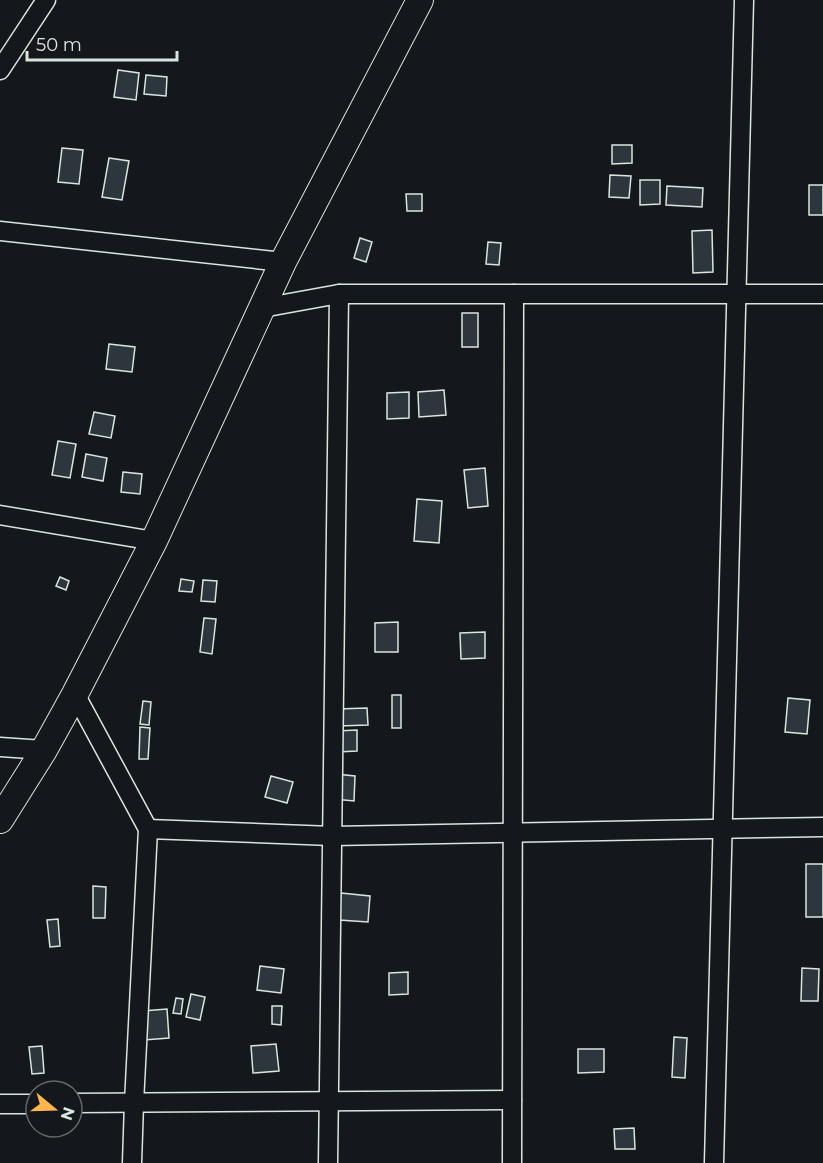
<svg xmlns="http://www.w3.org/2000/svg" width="823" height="1163" font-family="Montserrat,sans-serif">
<rect width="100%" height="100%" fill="#14181c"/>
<!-- building -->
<g fill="#2c363c" stroke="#d8e6dc" stroke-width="1.5">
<polygon points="118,70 139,73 136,100 114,97"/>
<polygon points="146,75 167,77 166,96 144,94"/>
<polygon points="612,145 632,145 632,163 612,164"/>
<polygon points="62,148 83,150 79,184 58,182"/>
<polygon points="109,158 129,161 122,200 102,197"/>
<polygon points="610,175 631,176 629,198 609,197"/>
<polygon points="640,180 660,180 660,204 640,205"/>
<rect x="809" y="185" width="14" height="30"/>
<polygon points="667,186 703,188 702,207 666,205"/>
<polygon points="406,194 422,194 422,211 407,211"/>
<polygon points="712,230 713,272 693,273 692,231"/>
<polygon points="360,238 372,242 366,262 354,258"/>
<polygon points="488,242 501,243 499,265 486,264"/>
<rect x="462" y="313" width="16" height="34"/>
<polygon points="109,344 135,347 132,372 106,369"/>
<polygon points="444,390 446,415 419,417 418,392"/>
<polygon points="409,392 409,418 387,419 387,393"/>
<polygon points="94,412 115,416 111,438 89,434"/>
<polygon points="58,441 76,444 70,478 52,475"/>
<polygon points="86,454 107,458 103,481 82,477"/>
<polygon points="485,468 488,506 468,508 464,470"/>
<polygon points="123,472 142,474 140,494 121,492"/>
<polygon points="417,499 442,501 439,543 414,541"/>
<polygon points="60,577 69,581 66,590 56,586"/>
<polygon points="181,579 194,581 192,592 179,591"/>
<polygon points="203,580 217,581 215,602 201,601"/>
<polygon points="204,618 216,619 212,654 200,652"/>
<polygon points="398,622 398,652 375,652 375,623"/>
<polygon points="485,632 485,658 461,659 460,633"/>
<rect x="392" y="695" width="9" height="33"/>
<polygon points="788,698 810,700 807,734 785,732"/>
<polygon points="143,701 151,702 149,725 140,724"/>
<polygon points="367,708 368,725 338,726 337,709"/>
<polygon points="140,727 150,728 148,759 139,759"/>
<polygon points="357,730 357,751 337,752 336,731"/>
<polygon points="336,774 355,776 354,801 334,799"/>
<polygon points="271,776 293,782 287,803 265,797"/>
<rect x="806" y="864" width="17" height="53"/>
<polygon points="93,886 106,887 105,918 93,918"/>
<polygon points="341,893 370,896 368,922 339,920"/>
<polygon points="58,919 60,946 50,947 47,920"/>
<polygon points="260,966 284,969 281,993 257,990"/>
<polygon points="802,968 819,969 818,1001 801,1001"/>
<polygon points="408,972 408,994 389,995 389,973"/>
<polygon points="191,994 205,997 200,1020 186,1017"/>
<polygon points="176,998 183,999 181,1014 173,1013"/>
<polygon points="272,1006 282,1006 281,1025 272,1024"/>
<polygon points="167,1009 169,1038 144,1040 142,1011"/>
<polygon points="674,1037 687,1038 685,1078 672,1077"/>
<polygon points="276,1044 279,1071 253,1073 251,1046"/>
<polygon points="42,1046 44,1073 32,1074 29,1047"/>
<polygon points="578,1049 604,1049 604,1072 578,1073"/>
<polygon points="634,1128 635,1149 615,1149 614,1129"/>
</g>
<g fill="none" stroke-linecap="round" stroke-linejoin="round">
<defs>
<g id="street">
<polyline points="0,70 46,0"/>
<polyline points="0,231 283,262"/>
<polyline points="262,308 339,294 823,294"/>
<polyline points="0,515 154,541"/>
<polyline points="75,694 148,829 134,1103 132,1163"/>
<polyline points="0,747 44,750"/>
<polyline points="148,829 332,836 823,827"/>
<polyline points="72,1103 512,1100"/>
<polyline points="0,1104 36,1104"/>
<polyline points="328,1163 339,294"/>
<path d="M512,1163C511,873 514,583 514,294"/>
<polyline points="714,1163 744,0"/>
</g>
<polyline id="secondary" points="0,820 44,750 75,694 154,541 283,262 420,0"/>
</defs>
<!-- street casing -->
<use href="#street" stroke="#d8e6dc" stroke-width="21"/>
<!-- secondary casing -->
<use href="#secondary" stroke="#d8e6dc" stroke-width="28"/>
<!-- street -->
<use href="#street" stroke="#14181c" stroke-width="18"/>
<!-- secondary -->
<use href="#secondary" stroke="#14181c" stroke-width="26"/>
</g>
<!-- north arrow -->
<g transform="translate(54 1109) rotate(109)"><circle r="28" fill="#14181c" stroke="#626a69" stroke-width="1.5"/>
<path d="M0-4.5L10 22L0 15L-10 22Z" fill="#ffb74d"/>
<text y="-9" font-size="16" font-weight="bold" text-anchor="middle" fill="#d8e6dc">N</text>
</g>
<!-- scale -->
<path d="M27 51v9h150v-9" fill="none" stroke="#d8e6dc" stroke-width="3"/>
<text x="36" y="51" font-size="18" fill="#d8e6dc" stroke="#14181c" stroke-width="4.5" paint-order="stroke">50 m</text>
</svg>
